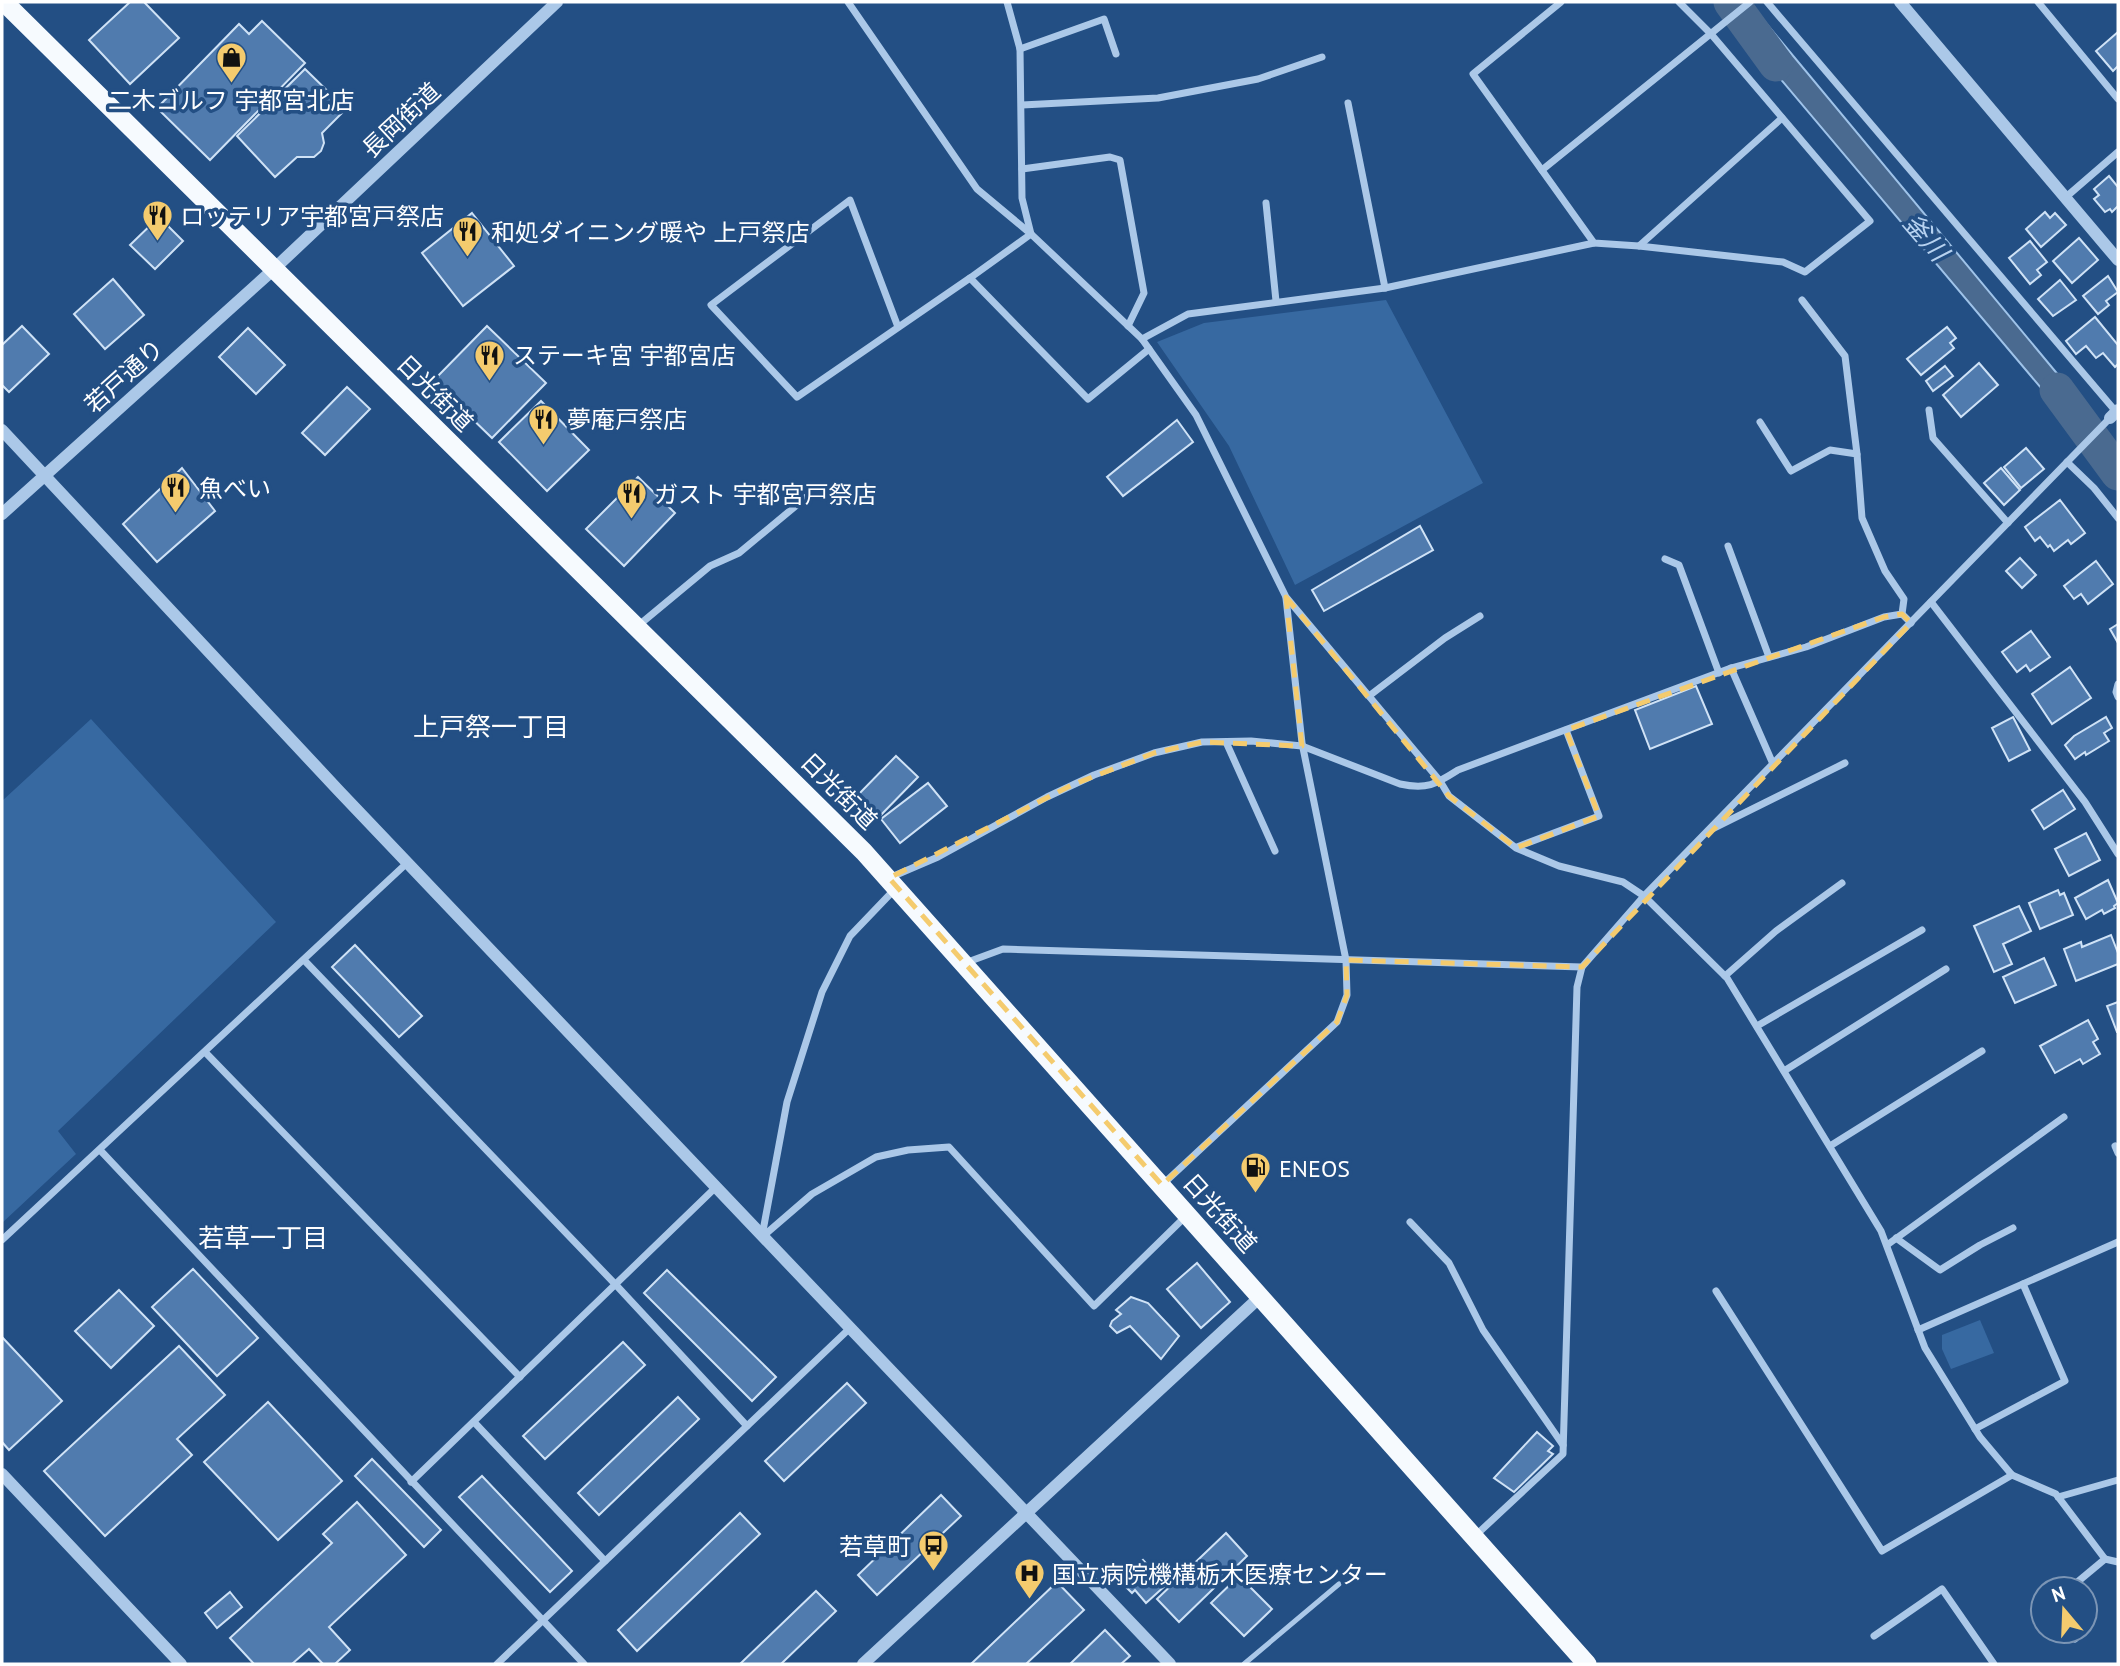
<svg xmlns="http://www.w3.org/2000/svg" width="2120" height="1666" font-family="'PT Sans','Noto Sans JP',sans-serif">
<rect width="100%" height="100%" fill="#234f84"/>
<!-- green -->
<g fill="#3769a1">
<polygon points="1386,300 1483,483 1295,585 1229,446 1157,342 1204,323"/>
<polygon points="91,719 276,922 58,1131 76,1154 2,1223 2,801"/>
<polygon points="1980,1320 1994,1353 1951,1369 1942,1349 1942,1335"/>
</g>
<!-- water -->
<g fill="#4a6a90" stroke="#9fc3e9" stroke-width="2">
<polygon points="1760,16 2094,418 2079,433 1740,31"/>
<polygon points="2111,438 2118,449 2118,486 2097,454"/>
</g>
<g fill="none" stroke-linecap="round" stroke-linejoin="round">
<!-- river -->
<g stroke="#4a6a90" stroke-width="35">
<polyline points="1731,2 1776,64"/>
<polyline points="2057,390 2118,473"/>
</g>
</g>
<!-- building -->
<g fill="#507bae" stroke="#cfe2f6" stroke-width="2">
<polygon points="130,2 144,2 179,38 130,84 89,40"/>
<polygon points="262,21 305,63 210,160 157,108 239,24 249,34"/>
<polygon points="2118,32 2118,66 2113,71 2096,51"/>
<polygon points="305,69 346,109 322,133 324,143 321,151 314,157 297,157 275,177 237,136"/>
<polygon points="2109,176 2118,187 2118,206 2112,212 2110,209 2105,212 2094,199 2099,195 2094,189"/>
<polygon points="2045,212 2050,218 2055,213 2066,225 2041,247 2026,229"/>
<polygon points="472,213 514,266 463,306 422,253"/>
<polygon points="159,217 183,241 155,269 130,245"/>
<polygon points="2079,238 2098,260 2072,283 2053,261"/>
<polygon points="2030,241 2047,262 2037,270 2041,275 2030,284 2009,258"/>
<polygon points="2108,276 2118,292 2106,301 2109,305 2098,314 2083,296"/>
<polygon points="113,279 144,315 105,349 74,314"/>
<polygon points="2060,280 2076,300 2053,316 2038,299"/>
<polygon points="2095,317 2118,345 2118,364 2115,367 2103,353 2096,358 2086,346 2076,354 2066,341"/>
<polygon points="22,326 49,354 9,392 2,385 2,345"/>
<polygon points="487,326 546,383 492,438 433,381"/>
<polygon points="1947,327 1956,338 1950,343 1954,348 1921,375 1907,359"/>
<polygon points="248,328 285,365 256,394 219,357"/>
<polygon points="1979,363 1998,385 1961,417 1943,395"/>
<polygon points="1945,366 1953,376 1933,391 1926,381"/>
<polygon points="347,387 370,409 325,455 302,433"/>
<polygon points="541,401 589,450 547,491 499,442"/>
<polygon points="1177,420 1193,442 1123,496 1107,477"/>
<polygon points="2026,448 2044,469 2021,488 2004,467"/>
<polygon points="182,468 215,511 157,562 123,524"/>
<polygon points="2001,468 2020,490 2004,505 1984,483"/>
<polygon points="638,477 675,513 624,566 586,529"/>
<polygon points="2060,500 2085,533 2071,544 2068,540 2054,551 2050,545 2048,547 2040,537 2035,541 2025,527"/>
<polygon points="1420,526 1433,550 1324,611 1312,590"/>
<polygon points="2020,558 2036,575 2022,588 2006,571"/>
<polygon points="2096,561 2113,584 2088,604 2081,594 2074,599 2064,586"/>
<polygon points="2118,624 2118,643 2110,629"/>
<polygon points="2031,631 2050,657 2030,671 2026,665 2017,672 2002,652"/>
<polygon points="2070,667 2091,698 2052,724 2032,694"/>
<polygon points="1696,686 1712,724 1650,749 1635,710"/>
<polygon points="2013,717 2030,750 2009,761 1992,728"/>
<polygon points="2106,717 2112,728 2104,733 2109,741 2086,755 2085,752 2075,759 2065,745 2074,736"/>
<polygon points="896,756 918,777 877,819 855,798"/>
<polygon points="928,783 947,806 900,843 881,819"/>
<polygon points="2063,790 2075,809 2044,829 2032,810"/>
<polygon points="2086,833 2100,860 2069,876 2055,849"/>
<polygon points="2108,880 2118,903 2114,906 2115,908 2104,914 2102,910 2086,919 2075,898"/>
<polygon points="2058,890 2060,895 2064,893 2073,915 2040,929 2029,903"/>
<polygon points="2019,906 2031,931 2003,944 2012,964 1994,972 1974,926"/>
<polygon points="2111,935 2118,953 2118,964 2076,981 2064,949 2081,942 2082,947"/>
<polygon points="355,945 422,1016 399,1037 332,967"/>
<polygon points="2044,958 2056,985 2015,1003 2003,977"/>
<polygon points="2118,1002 2118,1032 2117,1032 2107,1006"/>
<polygon points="2088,1020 2098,1039 2093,1042 2100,1054 2083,1064 2080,1059 2055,1073 2040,1046"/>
<polygon points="1197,1263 1230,1302 1201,1328 1167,1289"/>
<polygon points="193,1269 258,1338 217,1376 152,1307"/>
<polygon points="667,1270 776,1377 752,1401 644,1293"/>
<polygon points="119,1290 154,1326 111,1368 75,1331"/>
<polygon points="1131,1297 1148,1303 1179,1336 1161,1359 1130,1326 1117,1333 1110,1326 1112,1321 1121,1314 1116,1310"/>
<polygon points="2,1337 62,1401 9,1450 2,1442"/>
<polygon points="623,1342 645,1365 545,1459 523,1436"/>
<polygon points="179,1346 225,1395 177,1439 192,1455 105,1536 44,1471"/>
<polygon points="847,1383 866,1403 784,1481 765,1461"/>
<polygon points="678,1397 699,1419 599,1515 578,1493"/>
<polygon points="268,1402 342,1481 278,1540 204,1462"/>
<polygon points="1537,1432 1553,1446 1548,1451 1553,1454 1514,1492 1494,1478"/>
<polygon points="372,1459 441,1530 424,1547 355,1476"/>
<polygon points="482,1476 572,1571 550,1592 459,1497"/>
<polygon points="941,1495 961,1516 877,1595 858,1575"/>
<polygon points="357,1502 406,1555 329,1627 350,1650 335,1664 323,1664 309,1649 292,1664 254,1664 230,1638 332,1543 323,1534"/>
<polygon points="740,1513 760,1534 637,1651 618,1630"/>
<polygon points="1226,1533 1247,1556 1179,1622 1157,1599"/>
<polygon points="1143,1560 1166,1585 1146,1603 1135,1590 1132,1593 1120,1581"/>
<polygon points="1239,1576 1272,1609 1244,1636 1211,1603"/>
<polygon points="1057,1582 1084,1610 1026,1664 971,1664"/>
<polygon points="816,1591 836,1611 781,1664 740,1664"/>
<polygon points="230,1592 242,1607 217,1628 205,1613"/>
<polygon points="1105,1630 1130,1656 1121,1664 1070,1664"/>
</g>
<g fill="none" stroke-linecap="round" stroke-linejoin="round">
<!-- service -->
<polyline stroke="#abc8e8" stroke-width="5" points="1244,1664 1339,1584"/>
<!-- minor -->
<g stroke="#abc8e8" stroke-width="7">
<polyline points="848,2 977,189 1031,234 970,278 1088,399 1149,349"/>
<polyline points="1007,2 1020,49 1022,198 1031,234 1142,339 1196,415 1286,597 1440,781 1449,796 1516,848 1559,866 1623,882 1644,896 1727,978 1881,1231 1925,1348 1980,1437 2012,1475 2056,1494 2105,1559 2118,1562"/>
<polyline points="1561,2 1473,74 1594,243 1639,246 1782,118"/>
<polyline points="1767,2 2118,414"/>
<polyline points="2038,2 2118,99"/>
<polyline points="1020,49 1104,19 1116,54"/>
<polyline points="1348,103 1385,288"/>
<polyline points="1022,105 1158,98 1258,79 1322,57"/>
<polyline points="1022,169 1110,157 1120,160 1144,293 1128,326"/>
<polyline points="1542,170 1750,2"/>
<polyline points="2066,197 2118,152"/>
<polyline points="1266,203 1276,301"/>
<polyline points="1639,246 1783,262 1805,272 1870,221 1711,34 1679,2"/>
<polyline points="1802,300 1845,356 1857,454"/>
<polyline points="898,327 850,200 711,305 797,397 970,278"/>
<polyline points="1142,339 1188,314 1385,288 1594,243"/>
<polyline points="1929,410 1933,438 2008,523"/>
<polyline points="1760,422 1791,471 1830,450 1857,454 1862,518 1885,571 1904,599 1902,614"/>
<polyline points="2067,462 2094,488 2118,518"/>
<polyline points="1728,546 1769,657"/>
<polyline points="1665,559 1679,565 1719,673"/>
<polyline points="1931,602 2085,802 2118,854"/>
<polyline points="639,625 710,566 739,553 815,490"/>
<polyline points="1731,668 1773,764"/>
<polyline points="2118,684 2116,692 2118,697"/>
<polyline points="1369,696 1445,638 1480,616"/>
<polyline points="1226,742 1275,851"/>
<polyline points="1714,828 1845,763"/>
<polyline points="1517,847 1599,816 1566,730"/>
<path d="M889,878L938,857L1047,797L1094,775L1154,753L1202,742L1251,741L1302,746L1400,784C1427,790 1436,784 1458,770L1731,668L1806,647L1884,617L1902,614L1911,623"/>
<polyline points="304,960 616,1285 747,1426"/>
<polyline points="965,963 1003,949 1582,967 1644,896 2110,418"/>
<polyline points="1725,976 1776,931 1842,883"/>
<polyline points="1757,1026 1922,930"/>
<polyline points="205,1052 520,1377"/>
<polyline points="1784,1071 1946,969"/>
<polyline points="1830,1146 1982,1051"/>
<polyline points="2115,1146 2118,1153"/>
<polyline points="100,1150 584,1664"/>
<polyline points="1162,1185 1337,1022 1347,995 1346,960 1302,743 1286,598"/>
<polyline points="1410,1222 1449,1263 1483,1330 1563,1445"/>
<polyline points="762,1236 787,1102 822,992 850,936 895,889"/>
<polyline points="762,1237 812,1194 876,1157 908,1150 949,1147 1094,1306 1187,1215"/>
<polyline points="1896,1238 1940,1270 1980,1245 2013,1228"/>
<polyline points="2,1240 407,863"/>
<polyline points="1887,1245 2064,1117"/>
<polyline points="1716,1291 1882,1551 2012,1475"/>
<polyline points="1918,1330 2118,1242"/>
<polyline points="474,1422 605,1561"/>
<polyline points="1975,1429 2065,1381 2023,1284"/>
<polyline points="411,1482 715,1188"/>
<polyline points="2058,1497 2118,1480"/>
<polyline points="1475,1536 1563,1454 1577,987 1582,967"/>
<polyline points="2069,1589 2105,1559"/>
<polyline points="2042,1611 2043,1610"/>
<polyline points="2069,1631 2075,1639"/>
<polyline points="1874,1636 1942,1589 1994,1664"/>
<polyline points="497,1664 849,1329"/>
</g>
<!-- tertiary -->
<g stroke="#abc8e8" stroke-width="12">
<polyline points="1900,2 2118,260"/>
<polyline points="2110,418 2118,410"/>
<polyline points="2,430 339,791 1170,1664"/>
<polyline points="2,514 274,269 557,2"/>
<polyline points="2,1474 181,1664"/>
<polyline points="863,1664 1261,1296"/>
</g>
<!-- trunk -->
<polyline stroke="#f6fafe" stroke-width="19" points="4,2 864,852 1587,1664"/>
</g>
<!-- marked area -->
<path fill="none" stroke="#f4cb6e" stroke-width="5" stroke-dasharray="14 9" stroke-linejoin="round" d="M1286,597L1449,796L1516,848L1599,816L1566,730L1884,617L1902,614L1911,623L1582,967L1346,960L1347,995L1337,1022L1162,1185L889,878L1072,785L1154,753L1202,742L1302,746Z"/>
<!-- icons -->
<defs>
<symbol id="shop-pin" viewBox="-11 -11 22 30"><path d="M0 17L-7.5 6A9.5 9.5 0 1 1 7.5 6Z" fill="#f4cb6e" stroke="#234f84"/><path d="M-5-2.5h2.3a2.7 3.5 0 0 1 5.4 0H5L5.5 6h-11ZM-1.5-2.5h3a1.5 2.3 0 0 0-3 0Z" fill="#111"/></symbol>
<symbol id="restaurant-pin" viewBox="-11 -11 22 30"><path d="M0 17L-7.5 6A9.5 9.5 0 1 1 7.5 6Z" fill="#f4cb6e" stroke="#234f84"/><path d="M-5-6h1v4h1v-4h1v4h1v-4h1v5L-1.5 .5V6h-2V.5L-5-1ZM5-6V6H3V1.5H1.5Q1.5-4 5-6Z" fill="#111"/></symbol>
<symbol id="fuel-pin" viewBox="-11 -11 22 30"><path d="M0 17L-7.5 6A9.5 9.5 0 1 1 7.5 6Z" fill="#f4cb6e" stroke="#234f84"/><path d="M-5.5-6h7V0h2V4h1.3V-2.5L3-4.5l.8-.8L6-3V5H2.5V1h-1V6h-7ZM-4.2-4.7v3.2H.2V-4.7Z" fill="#111"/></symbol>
<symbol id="bus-pin" viewBox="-11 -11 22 30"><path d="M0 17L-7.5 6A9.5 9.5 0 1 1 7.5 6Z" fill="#f4cb6e" stroke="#234f84"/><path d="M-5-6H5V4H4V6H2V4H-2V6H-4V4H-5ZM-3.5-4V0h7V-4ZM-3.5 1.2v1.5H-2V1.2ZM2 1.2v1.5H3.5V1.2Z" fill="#111"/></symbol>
<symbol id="hospital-pin" viewBox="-11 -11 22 30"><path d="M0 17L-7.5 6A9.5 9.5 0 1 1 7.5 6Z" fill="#f4cb6e" stroke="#234f84"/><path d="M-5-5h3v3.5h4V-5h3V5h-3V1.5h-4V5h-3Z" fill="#111"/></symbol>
</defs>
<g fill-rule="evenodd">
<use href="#shop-pin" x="214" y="40" width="35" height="47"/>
<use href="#restaurant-pin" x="140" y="198" width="35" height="47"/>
<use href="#restaurant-pin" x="450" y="214" width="35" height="47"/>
<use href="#restaurant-pin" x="472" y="338" width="35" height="47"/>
<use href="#restaurant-pin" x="526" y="402" width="35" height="47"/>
<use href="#restaurant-pin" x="158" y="470" width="35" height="47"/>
<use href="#restaurant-pin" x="614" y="476" width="35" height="47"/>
<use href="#fuel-pin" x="1238" y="1150" width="35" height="47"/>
<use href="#bus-pin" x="916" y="1528" width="35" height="47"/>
<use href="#hospital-pin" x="1012" y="1556" width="35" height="47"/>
</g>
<g text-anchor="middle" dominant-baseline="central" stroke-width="7" stroke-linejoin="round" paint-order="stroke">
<!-- poi labels -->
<g font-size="24" fill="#fff" stroke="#234f84" text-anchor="start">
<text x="231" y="100" text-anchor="middle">二木ゴルフ 宇都宮北店</text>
<text x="180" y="216">ロッテリア宇都宮戸祭店</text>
<text x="491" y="232">和処ダイニング暖や 上戸祭店</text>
<text x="513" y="355">ステーキ宮 宇都宮店</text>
<text x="567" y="419">夢庵戸祭店</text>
<text x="199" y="488">魚べい</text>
<text x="654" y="494">ガスト 宇都宮戸祭店</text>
<text x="1279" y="1168">ENEOS</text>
<text x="911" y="1546" text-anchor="end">若草町</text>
<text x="1052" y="1574">国立病院機構栃木医療センター</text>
</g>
<!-- street labels -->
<g font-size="24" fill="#fff" stroke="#234f84">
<text transform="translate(401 120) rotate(-43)">長岡街道</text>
<text transform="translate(124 376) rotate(-42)">若戸通り</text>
<text transform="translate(435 393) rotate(45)">日光街道</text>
<text transform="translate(839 791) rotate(45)">日光街道</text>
<text transform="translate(1220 1213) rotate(48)">日光街道</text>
</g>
<!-- water labels -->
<g font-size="26" font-style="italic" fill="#b7d2f0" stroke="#234f84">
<text transform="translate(1926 237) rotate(49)">釜川</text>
</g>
<!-- neighbourhood labels -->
<g font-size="26" fill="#fff" stroke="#234f84">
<text x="491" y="726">上戸祭一丁目</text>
<text x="263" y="1237">若草一丁目</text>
</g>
</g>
<!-- border -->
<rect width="2120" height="1666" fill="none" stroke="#ffffff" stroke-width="7"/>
<!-- north arrow -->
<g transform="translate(2064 1610) rotate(341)"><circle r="33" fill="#234f84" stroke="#7b95b5" stroke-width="2"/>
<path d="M0-5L12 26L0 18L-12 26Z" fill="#f4cb6e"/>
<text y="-10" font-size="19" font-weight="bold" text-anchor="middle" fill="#ffffff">N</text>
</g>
</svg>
